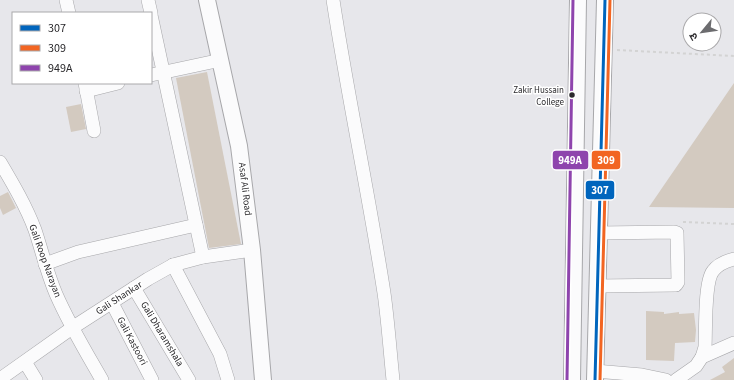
<svg xmlns="http://www.w3.org/2000/svg" width="734" height="380" font-family="'Source Sans 3','Noto Sans Devanagari',sans-serif">
<rect width="100%" height="100%" fill="#e7e7eb"/>
<!-- building -->
<g fill="#d3cac0">
<polygon points="207,72 241,244 209,248 176,78"/>
<polygon points="734,83 734,208 649,207"/>
<polygon points="81,104 86,129 71,132 66,107"/>
<polygon points="8,192 16,208 3,215 0,208 0,196"/>
<polygon points="646,311 664,312 664,314 679,312 679,314 694,313 696,330 695,342 675,343 674,361 646,360"/>
<polygon points="734,358 734,380 710,380 725,372 722,367"/>
</g>
<g fill="none" stroke-linecap="round" stroke-linejoin="round">
<defs>
<g id="minor">
<polyline points="66,0 69,13"/>
<polyline points="148,0 151,13"/>
<path d="M333,0C348,98 369,195 384,293C388,321 390,351 393,380"/>
<polyline points="151,15 203,257"/>
<polyline points="151,75 221,60"/>
<polyline points="85,83 94,131"/>
<polyline points="86,91 118,83"/>
<path d="M0,162C13,184 26,206 35,230C42,251 47,273 56,294C69,324 86,352 102,380"/>
<polyline points="45,264 78,252 196,225"/>
<polyline points="173,265 220,354 228,380"/>
<polyline points="598,286 676,285 678,282 677,233 674,232 599,233"/>
<polyline points="134,288 189,380"/>
<polyline points="112,303 152,380"/>
<path d="M702,357L705,347C706,332 704,282 713,271C718,264 726,261 734,259"/>
<polyline points="25,362 36,380"/>
<polyline points="595,371 642,375 666,380"/>
<polyline points="0,379 72,328 148,279 173,265 203,257 252,250"/>
<polyline points="676,380 696,366 702,357 734,343"/>
</g>
<g id="major">
<polyline points="207,0 239,146 252,250 263,380"/>
<polyline points="572,380 578,0"/>
<polyline points="595,380 605,0"/>
</g>
</defs>
<!-- minor casing -->
<use href="#minor" stroke="#a7a7aa" stroke-width="14"/>
<!-- major casing -->
<use href="#major" stroke="#a7a7aa" stroke-width="18"/>
<!-- path -->
<g stroke="#d3d3d3" stroke-width="2" stroke-dasharray="3 3" stroke-linecap="butt">
<polyline points="617,50 734,56"/>
<polyline points="683,222 734,224"/>
</g>
<!-- minor -->
<use href="#minor" stroke="#fbfbfc" stroke-width="13"/>
<!-- major -->
<use href="#major" stroke="#fbfbfc" stroke-width="16"/>
<defs>
<polyline id="bus-1" points="595,380 605,0"/>
<polyline id="bus-2" points="600,380 610,0"/>
<polyline id="bus-3" points="567,380 573,0"/>
</defs>
<!-- bus-1 casing -->
<use href="#bus-1" stroke="#fff" stroke-width="6"/>
<!-- bus-2 casing -->
<use href="#bus-2" stroke="#fff" stroke-width="6"/>
<!-- bus-3 casing -->
<use href="#bus-3" stroke="#fff" stroke-width="6"/>
<!-- bus-1 -->
<use href="#bus-1" stroke="#0065bd" stroke-width="3"/>
<!-- bus-2 -->
<use href="#bus-2" stroke="#f26522" stroke-width="3"/>
<!-- bus-3 -->
<use href="#bus-3" stroke="#8e44ad" stroke-width="3"/>
</g>
<!-- markers -->
<circle fill="#2a292c" stroke="#fff" stroke-width="1.5" cx="572" cy="95" r="3.5"/>
<g text-anchor="middle" dominant-baseline="central" stroke-width="3" stroke-linejoin="round" paint-order="stroke">
<!-- bus labels -->
<g font-size="9" fill="#2a292c" stroke="#fff" text-anchor="end">
<text x="564" y="90">Zakir Hussain<tspan x="564" dy="12">College</tspan></text>
</g>
<!-- street labels -->
<g font-size="10" fill="#2a292c" stroke="#fff">
<text transform="translate(245 189) rotate(83)">Asaf Ali Road</text>
<text transform="translate(45 261) rotate(70)">Gali Roop Narayan</text>
<text transform="translate(119 298) rotate(-33)">Gali Shankar</text>
<text transform="translate(162 334) rotate(59)">Gali Dharamshala</text>
<text transform="translate(132 341) rotate(62)">Gali Kastoori</text>
</g>
</g>
<g stroke="#fff" stroke-width="1.5">
<rect x="552" y="150" width="37" height="20" rx="4" fill="#8e44ad"/>
<rect x="591" y="150" width="30" height="20" rx="4" fill="#f26522"/>
<rect x="585" y="180" width="30" height="20" rx="4" fill="#0065bd"/>
</g>
<g font-size="11" text-anchor="middle" font-weight="bold" fill="#fff">
<text x="570" y="164">949A</text>
<text x="606" y="164">309</text>
<text x="600" y="194">307</text>
</g>
<!-- legend -->
<rect x="12" y="12" width="140" height="72" fill="#ffffff" stroke="#aaa9ab"/>
<rect x="20" y="25" width="20" height="6" fill="#0065bd" stroke="#aaa9ab"/>
<text x="48" y="32" font-size="12" fill="#2a292c">307</text>
<rect x="20" y="45" width="20" height="6" fill="#f26522" stroke="#aaa9ab"/>
<text x="48" y="52" font-size="12" fill="#2a292c">309</text>
<rect x="20" y="65" width="20" height="6" fill="#8e44ad" stroke="#aaa9ab"/>
<text x="48" y="72" font-size="12" fill="#2a292c">949A</text>
<!-- north arrow -->
<g transform="translate(702 32) rotate(241)"><circle r="19" fill="#ffffff" stroke="#aaa9ab"/>
<path d="M0-3L7 15L0 10L-7 15Z" fill="#6c6c6f"/>
<text y="-6" font-size="11" font-weight="bold" text-anchor="middle" fill="#2a292c">उ</text>
</g>
</svg>
